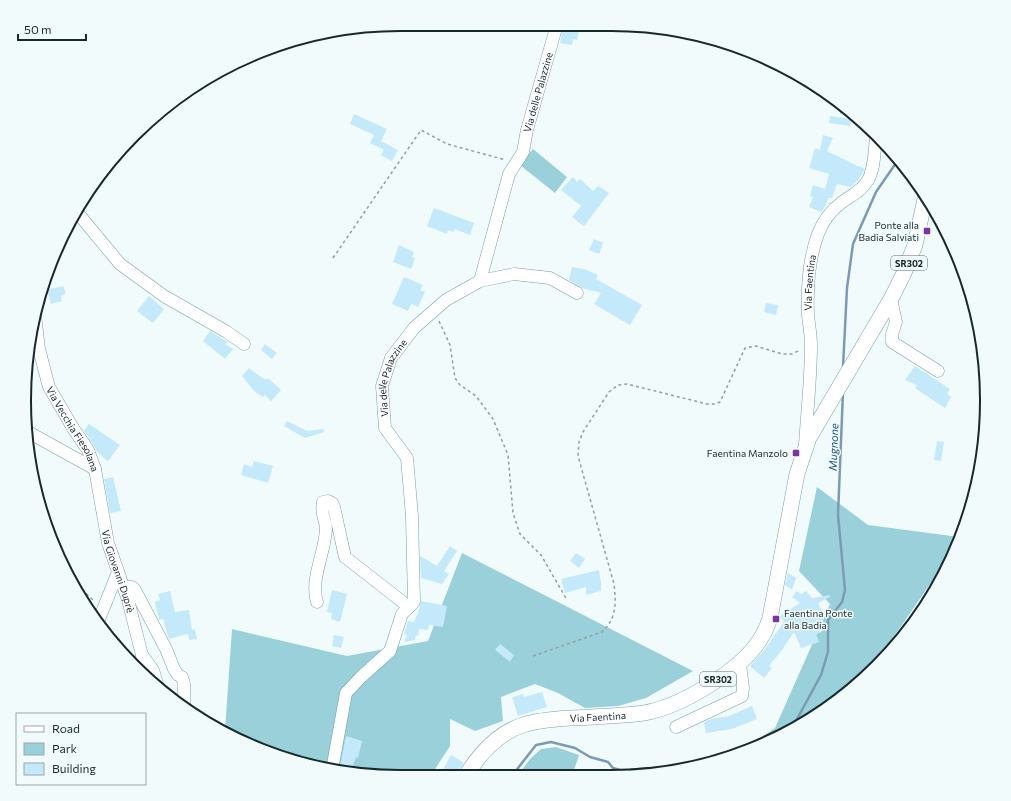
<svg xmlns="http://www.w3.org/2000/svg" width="1011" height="801" font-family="Commissioner,sans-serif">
<rect width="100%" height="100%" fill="#f2fbfc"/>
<!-- green -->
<g fill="#9ad0d9">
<polygon points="533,149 567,177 555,193 520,165"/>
<polygon points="817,487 868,525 959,537 956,546 902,625 859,684 799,727 745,749 775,728 830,604 799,571"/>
<polygon points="462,553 693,671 646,698 618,706 585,708 558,693 535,684 501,697 503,721 475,731 450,719 450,746 430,777 400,777 327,770 256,748 225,730 232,629 347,656 428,641"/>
<polygon points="556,747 579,755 572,776 517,777 530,759 541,749"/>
</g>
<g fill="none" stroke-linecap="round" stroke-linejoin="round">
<!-- stream -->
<g stroke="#7a9ab5" stroke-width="2.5">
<polyline points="843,367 847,288 853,244 876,192 896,163"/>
<polyline points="791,730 821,675 828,652 828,620 842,602 845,590 838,515 843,392"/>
<polyline points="511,777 536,745 551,742 575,748 590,757 608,762 613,768 623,771 648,768 659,770 689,767"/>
</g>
</g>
<!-- building -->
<g fill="#c3e9fb">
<polygon points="564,25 580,25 577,40 573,39 572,45 560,43"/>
<polygon points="841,104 842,106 857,116 840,114"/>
<polygon points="354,114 387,129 381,141 398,150 392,161 381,155 384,150 370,143 374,135 350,124"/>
<polygon points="830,116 851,119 850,126 829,123"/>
<polygon points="823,135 833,138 827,151 856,165 856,166 859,166 865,169 859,179 851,187 837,184 832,198 828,198 826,205 821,212 809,207 813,197 810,196 813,185 825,189 829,174 809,168 815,148 820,150"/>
<polygon points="573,177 577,182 580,179 593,191 598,186 609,193 584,226 572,217 581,206 561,190"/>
<polygon points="434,208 474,223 470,235 455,229 453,232 448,230 447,234 427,226"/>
<polygon points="594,239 603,243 599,254 589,250"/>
<polygon points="399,245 414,252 412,257 415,258 411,269 393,262"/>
<polygon points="572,267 584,269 598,275 596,279 642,305 630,325 594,304 601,293 582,288 569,280"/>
<polygon points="404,277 423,285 420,290 425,292 418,307 411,304 408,311 392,304"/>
<polygon points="63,286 66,293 61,296 62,301 51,304 47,290"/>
<polygon points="149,296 164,309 153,323 137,311"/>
<polygon points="766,303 778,305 776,315 764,312"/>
<polygon points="210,331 228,342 225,344 233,349 225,359 203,341"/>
<polygon points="265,344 277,353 272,359 261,350"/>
<polygon points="915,366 950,389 947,394 951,397 945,408 915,388 917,385 905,380"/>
<polygon points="249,368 264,379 269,379 281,390 271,401 265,395 263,397 254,391 242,376"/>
<polygon points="287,421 307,431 324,429 324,432 305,438 284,426"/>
<polygon points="89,424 120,445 108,461 97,452 94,446 84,431"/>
<polygon points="937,441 944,442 941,461 934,460"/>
<polygon points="254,461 273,466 268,483 241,475 244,464 252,467"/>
<polygon points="113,477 121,511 110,513 104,479"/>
<polygon points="450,546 457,551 444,571 449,574 442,584 421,578 420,556 437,566"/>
<polygon points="576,553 585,559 579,568 570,561"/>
<polygon points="599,570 601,583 601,591 586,595 586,587 565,593 561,579"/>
<polygon points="788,573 796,578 792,590 785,585"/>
<polygon points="332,590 347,594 340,622 331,619 332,613 327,612"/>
<polygon points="170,591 175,612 189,610 192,630 195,629 197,639 189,640 188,634 169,639 163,619 159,620 155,602 160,600 158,594"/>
<polygon points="797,591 801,594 806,591 812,598 830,595 830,597 818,603 824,615 822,632 816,634 819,642 801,648 794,632 782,650 769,666 772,668 764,678 750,666 765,649 784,622 780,616 800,603 792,597"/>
<polygon points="421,601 447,606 443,627 429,625 428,630 419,629 418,636 416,635 415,640 404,642 407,635 404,634 408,621 414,622 418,613"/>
<polygon points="334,635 344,637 341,648 332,646"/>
<polygon points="500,644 514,655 510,662 495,650"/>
<polygon points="542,692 547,707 518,716 512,697 523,694 524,697"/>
<polygon points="752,706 757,719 732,729 706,733 704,722 711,719 729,716"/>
<polygon points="346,736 362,741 358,758 356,757 351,772 339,771"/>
<polygon points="451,755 464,763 457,772 456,777 444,777 440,775"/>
</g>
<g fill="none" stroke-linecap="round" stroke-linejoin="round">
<defs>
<g id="minor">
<polyline points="76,211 120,264 164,296 227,332 244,344"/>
<polyline points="480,281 514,274 550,278 577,293"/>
<polyline points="891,299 896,322 892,334 892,342 938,371"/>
<path id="s1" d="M35,315L39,349L49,387L73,428L88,450L95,469L108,543L128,600L142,655L143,672"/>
<polyline points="28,432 95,469"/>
<path id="s2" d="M805,445C807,412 811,379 811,345C811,335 809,325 808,315C807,290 809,258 818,234C823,221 830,211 841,203C850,196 862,191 868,180C875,168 874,152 876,138"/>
<polyline points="124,587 132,587 135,590 166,649 174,669 178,675 182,677 184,684 184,704"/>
<path d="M317,602C310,579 325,553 326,529C326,519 320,515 323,502L328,501L332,503L334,507L345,557L409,607"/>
<polyline points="98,622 118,572"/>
<polyline points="142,655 153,670 158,687"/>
<polyline points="676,727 742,696 743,688 740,664"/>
<path id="s3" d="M332,770L346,693L361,677L390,651L402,614L414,602L412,516L407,458L385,428L382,386L391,358L414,328L446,300L480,281L509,174L523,152L527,130L556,28V25"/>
</g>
<g id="major">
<path id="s4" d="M465,777C478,756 498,733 523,725C538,720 555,719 571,718C595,717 620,716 644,713C672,708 700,692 723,676C745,660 762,644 770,618L797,474L809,438L891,299L904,273L915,245L925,199"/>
</g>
</defs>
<!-- minor casing -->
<use href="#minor" stroke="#759fa5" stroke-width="13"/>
<!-- major casing -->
<use href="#major" stroke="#759fa5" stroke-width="16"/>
<!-- path -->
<g stroke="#919d9f" stroke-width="1.5" stroke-dasharray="3 3" stroke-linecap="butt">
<polyline points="333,258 421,130 447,144 506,160"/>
<polyline points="439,321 450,345 455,378 460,385 476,396 493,419 508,455 513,513 520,534 541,555 567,600"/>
<polyline points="69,577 95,602"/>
<path d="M533,656L602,632C617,618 616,603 614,584L578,456L579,442L583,432L609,392L618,385L627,384L707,404H714L720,402L745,348L756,346L782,354H792L800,350"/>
</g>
<!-- minor -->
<use href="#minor" stroke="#fff" stroke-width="12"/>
<!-- major -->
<use href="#major" stroke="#fff" stroke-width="15"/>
<!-- rail -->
<polyline stroke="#485759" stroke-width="2.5" stroke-dasharray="7 7" stroke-linecap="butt" points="901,639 928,599"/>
</g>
<!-- markers -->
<g fill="#7b33a5" stroke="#f2fbfc" stroke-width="1.5">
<rect x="923" y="227" width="8" height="8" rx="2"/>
<rect x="792" y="449" width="8" height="8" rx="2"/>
<rect x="772" y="615" width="8" height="8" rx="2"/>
</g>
<g text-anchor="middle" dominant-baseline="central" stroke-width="3" stroke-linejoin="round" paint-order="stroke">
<!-- shield labels -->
<g fill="#f2fbfc" stroke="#59686a" stroke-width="1">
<rect x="891" y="256" width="36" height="14" rx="3"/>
<rect x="700" y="672" width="36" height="14" rx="3"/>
</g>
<g font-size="9" font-weight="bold" fill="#18292c">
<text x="909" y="263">SR302</text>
<text x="718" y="679">SR302</text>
</g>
<!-- street labels -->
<g font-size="10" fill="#18292c" stroke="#f2fbfc">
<text stroke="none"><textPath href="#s3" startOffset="766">Via delle Palazzine</textPath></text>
<text stroke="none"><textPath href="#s2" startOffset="163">Via Faentina</textPath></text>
<text stroke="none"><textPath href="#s3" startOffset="429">Via delle Palazzine</textPath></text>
<text stroke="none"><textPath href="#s1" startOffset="122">Via Vecchia Fiesolana</textPath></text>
<text stroke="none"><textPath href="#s1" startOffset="273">Via Giovanni Duprè</textPath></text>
<text stroke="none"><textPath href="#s4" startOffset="155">Via Faentina</textPath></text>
</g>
<!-- poi labels -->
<g font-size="10" fill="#18292c" stroke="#f2fbfc" text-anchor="end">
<text x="919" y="225">Ponte alla<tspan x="919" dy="12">Badia Salviati</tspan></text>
<text x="788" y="453">Faentina Manzolo</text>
<text x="784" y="613" text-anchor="start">Faentina Ponte<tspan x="784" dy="12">alla Badia</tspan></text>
</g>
<!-- water labels -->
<g font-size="11" font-style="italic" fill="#174e7e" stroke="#f2fbfc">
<text transform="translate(833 447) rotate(-88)">Mugnone</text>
</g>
</g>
<!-- crop -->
<path d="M0 0H1011V801H0ZM400 31H611A369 369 0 0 1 980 400V401A369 369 0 0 1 611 770H400A369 369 0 0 1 31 401V400A369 369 0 0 1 400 31Z" fill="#f2fbfc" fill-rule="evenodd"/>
<path fill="none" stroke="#18292c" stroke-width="2" d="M400 31H611A369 369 0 0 1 980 400V401A369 369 0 0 1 611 770H400A369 369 0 0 1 31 401V400A369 369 0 0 1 400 31Z"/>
<!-- legend -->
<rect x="16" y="713" width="130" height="72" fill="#f2fbfc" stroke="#9ba7a9"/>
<rect x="24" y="726" width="20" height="6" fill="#ffffff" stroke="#9ba7a9"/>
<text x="52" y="733" font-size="12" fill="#18292c">Road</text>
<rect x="24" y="743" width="20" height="12" fill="#9ad0d9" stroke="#9ba7a9"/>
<text x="52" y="753" font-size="12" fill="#18292c">Park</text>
<rect x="24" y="763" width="20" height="12" fill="#c3e9fb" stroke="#9ba7a9"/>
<text x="52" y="773" font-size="12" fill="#18292c">Building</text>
<!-- scale -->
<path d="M18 34v6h68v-6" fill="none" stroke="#18292c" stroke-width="2"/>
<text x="24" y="34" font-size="12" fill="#18292c" stroke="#f2fbfc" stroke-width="3" paint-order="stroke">50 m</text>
</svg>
